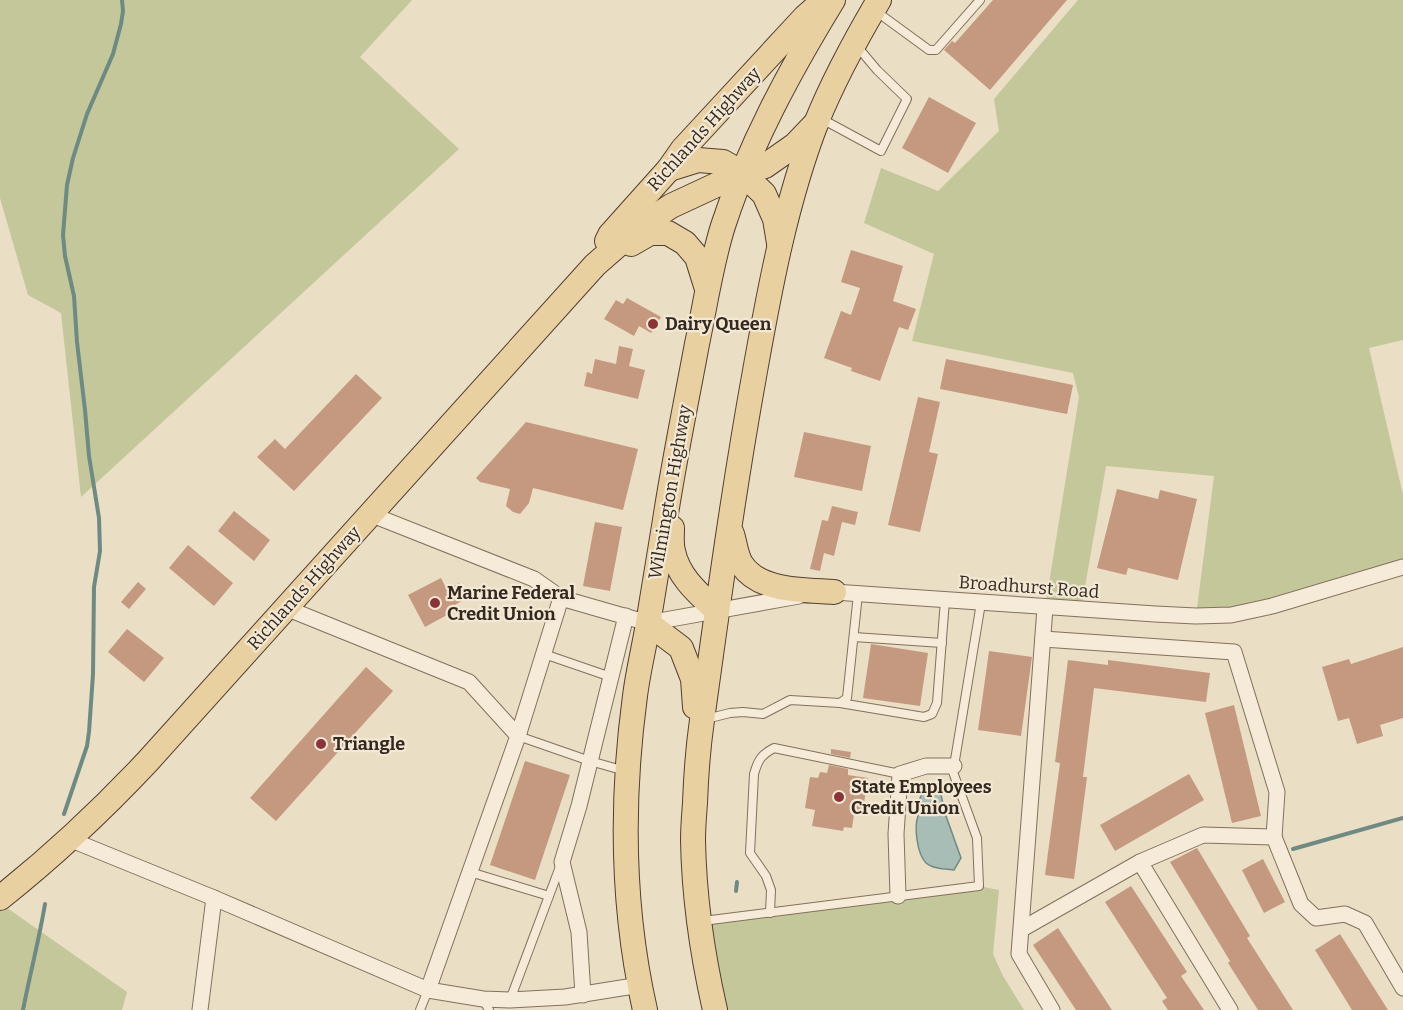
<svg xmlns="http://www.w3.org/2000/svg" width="1403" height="1010" font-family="Bitter,serif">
<rect width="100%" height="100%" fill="#eadec5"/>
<!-- green -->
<g fill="#c3c79a">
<polygon points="0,0 412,0 360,57 459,149 81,497 61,313 28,295 0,198"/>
<polygon points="1078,0 1403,0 1403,340 1369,348 1403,495 1403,567 1269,607 1196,616 1214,476 1106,466 1081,610 1045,608 1079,397 1073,373 912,341 934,254 864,223 881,168 938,191 999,131 994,99"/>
<polygon points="979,886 999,890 993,954 1003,976 1024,1010 715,1010 699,922"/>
<polygon points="0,903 127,992 122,1010 0,1010"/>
</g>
<!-- water -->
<path fill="#a7bdb6" stroke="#6e8b83" stroke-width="1.5" d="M935,786L941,795L946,816L961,858L954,870C945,869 933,869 926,863C917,854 914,827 918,816C919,813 922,810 923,807L920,798L924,789Z"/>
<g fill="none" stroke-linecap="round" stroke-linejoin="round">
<!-- stream -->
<g stroke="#6e8b83" stroke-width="4">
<polyline points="64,814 87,746 89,732 93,674 94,587 100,551 99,518 89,456 85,410 77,342 74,296 65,256 63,235 67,185 73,158 87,114 113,54 121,24 123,11 122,0"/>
<polyline points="1293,849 1403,818"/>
<polyline points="736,891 737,882"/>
<path d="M23,1010C30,974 39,940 45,904"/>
</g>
</g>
<!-- building -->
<g fill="#c4997f">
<polygon points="993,0 1067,0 990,90 944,50 952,41 955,43"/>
<polygon points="929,97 976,123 948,173 902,148"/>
<polygon points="851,250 903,266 893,301 916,309 908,330 899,327 880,381 851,371 852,368 824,358 841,311 851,315 860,288 841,282"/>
<polygon points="627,298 661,317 651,333 639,326 634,336 604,319 616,300 623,304"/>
<polygon points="619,346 633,349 629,366 645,370 638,399 584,386 587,372 592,374 595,359 616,364"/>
<polygon points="946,359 1073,385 1067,414 940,389"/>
<polygon points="356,374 382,398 294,491 257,457 275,439 285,449"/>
<polygon points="918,397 940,402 929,452 938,454 920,532 888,525"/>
<polygon points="526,422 638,449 623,510 533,488 529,503 520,514 513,512 506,506 510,489 480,482 476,478"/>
<polygon points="804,432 871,446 862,491 794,477"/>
<polygon points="1117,489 1158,499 1160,490 1197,499 1178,580 1128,568 1126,575 1097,568"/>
<polygon points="832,506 858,512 855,525 842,522 834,556 824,553 820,571 810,569 822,520 828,521"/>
<polygon points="234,511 270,540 254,561 218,531"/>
<polygon points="595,522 622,527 610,591 583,586"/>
<polygon points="188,545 233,583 214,606 169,568"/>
<polygon points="441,578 447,590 459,583 467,598 453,606 456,610 425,627 408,595"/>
<polygon points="138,582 146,589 129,609 121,602"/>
<polygon points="127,629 164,658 144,682 108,652"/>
<polygon points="871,644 928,653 920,706 863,698"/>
<polygon points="1403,647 1403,718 1380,725 1383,736 1357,744 1349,718 1338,721 1322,667 1349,659 1351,664"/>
<polygon points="989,651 1032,657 1021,736 978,730"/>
<polygon points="1068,660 1108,665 1108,660 1210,673 1206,702 1094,688 1083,777 1087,777 1074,879 1045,875 1060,763 1055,762"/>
<polygon points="366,667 393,691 276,821 250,798"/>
<polygon points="1234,705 1261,816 1232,823 1205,713"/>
<polygon points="831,749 851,752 850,758 831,754"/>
<polygon points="525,761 570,775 535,880 490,865"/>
<polygon points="829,765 848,769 848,775 868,778 862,815 854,814 852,828 844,827 843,831 812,826 815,810 805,808 810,777 818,778 820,772 827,773"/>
<polygon points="1189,774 1204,800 1115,851 1100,825"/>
<polygon points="1197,848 1250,936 1247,938 1293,1010 1258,1010 1228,963 1230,961 1170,862"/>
<polygon points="1263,859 1285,902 1264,913 1242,870"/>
<polygon points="1131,886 1187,972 1181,976 1204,1010 1168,1010 1162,1001 1167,998 1105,902"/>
<polygon points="1058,928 1112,1010 1076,1010 1033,945"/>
<polygon points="1340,934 1388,1010 1352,1010 1315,950"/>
</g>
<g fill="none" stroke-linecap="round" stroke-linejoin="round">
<defs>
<g id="lane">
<polyline points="877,12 929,50 936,50 980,0"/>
<polyline points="820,118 881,151 907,99 877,70 856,45"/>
<polyline points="854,637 942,643"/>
<polyline points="544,654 611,677"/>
<polyline points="840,703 924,717 932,714 937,703 945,600"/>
<polyline points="706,719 730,713 743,712 763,714 790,700 840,703 847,698 858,594"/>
<polyline points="518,736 590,761 625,771"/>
<polyline points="470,872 549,896"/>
<path d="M770,913L771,890L766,876L750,853L754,774C758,760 761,755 774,748L900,774"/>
<polyline points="703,921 979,886 977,838 953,772 981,603"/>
<polyline points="483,999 489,1010"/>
<polyline points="510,1000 561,864"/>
<polyline points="420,1010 428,990"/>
</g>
<g id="street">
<polyline points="370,514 534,579 561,598 648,623 799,596"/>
<polyline points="826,593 834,592 1155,614 1196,616 1231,615 1272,606 1403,567"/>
<polyline points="286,608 469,682 518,736"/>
<polyline points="1045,608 1019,954 1052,1010"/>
<polyline points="1274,837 1301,904 1316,918 1345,914 1365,923 1403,988"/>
<polyline points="69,839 214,898 428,990 483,999 510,1000 565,997 640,985"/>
<polyline points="1140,862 1230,1010"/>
<polyline points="898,896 896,834 900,774 926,766 954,766"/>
<polyline points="1022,929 1140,862 1203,835 1274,837 1277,792 1234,652 1043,639"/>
<polyline points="428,990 518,736 561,598"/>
<polyline points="583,995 579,932 562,862 579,806 626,616"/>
<polyline points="200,1010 214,898"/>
</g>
<g id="primary">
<polyline points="669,169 698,160 723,162 742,173 764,194 775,219 779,243"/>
<polyline points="607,241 610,235 669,169 683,149 805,17 822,2"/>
<polyline points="631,244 650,233 668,233 685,243 697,257 707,289"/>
<path d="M672,528C672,535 671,544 673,551C678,577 699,594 717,611"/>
<path d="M732,534C735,543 736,557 742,565C760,592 805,590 834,592"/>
<polyline points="648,623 681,648 693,679 695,707"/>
<path d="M0,898C53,856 102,810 148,761L595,265L635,230L671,206L742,173L765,166L795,145L817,122"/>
<path d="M645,1010C622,908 621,800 635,696C638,672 644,648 648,624C654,589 659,555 665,520C674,461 686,403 697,344C705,306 711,264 723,226C749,146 789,72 833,0"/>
<path d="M715,1010C702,953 694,898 693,840C693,828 694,816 695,803C696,775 698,748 702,720C718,604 734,487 755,371C770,287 786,201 817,121C834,79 856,39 879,0"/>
</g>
</defs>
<!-- lane casing -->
<use href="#lane" stroke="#83705d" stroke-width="10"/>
<!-- street casing -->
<use href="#street" stroke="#83705d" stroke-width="17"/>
<!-- primary casing -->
<use href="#primary" stroke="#513f31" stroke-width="26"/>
<!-- lane -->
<use href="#lane" stroke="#f5ebd8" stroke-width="8"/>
<!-- street -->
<use href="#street" stroke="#f5ebd8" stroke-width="15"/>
<!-- primary -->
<use href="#primary" stroke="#e9d0a1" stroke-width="24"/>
</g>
<!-- markers -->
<g fill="#8c3337" stroke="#f2e8d4" stroke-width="2">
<circle cx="653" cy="324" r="6"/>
<circle cx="435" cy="603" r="6"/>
<circle cx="321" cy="744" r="6"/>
<circle cx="839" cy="797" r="6"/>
</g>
<g text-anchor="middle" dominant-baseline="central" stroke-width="4.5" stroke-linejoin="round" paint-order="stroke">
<!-- street labels -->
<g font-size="18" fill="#342920" stroke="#f2e8d4">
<text transform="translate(704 129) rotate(-48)">Richlands Highway</text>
<text transform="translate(670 492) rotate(-80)">Wilmington Highway</text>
<text transform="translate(1029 587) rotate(4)">Broadhurst Road</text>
<text transform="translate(304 588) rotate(-48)">Richlands Highway</text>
</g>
<!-- poi labels -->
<g font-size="18" font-weight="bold" fill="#342920" stroke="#f2e8d4" text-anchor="start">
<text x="665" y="324">Dairy Queen</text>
<text x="447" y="593">Marine Federal<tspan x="447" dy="21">Credit Union</tspan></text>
<text x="333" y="744">Triangle</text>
<text x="851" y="787">State Employees<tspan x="851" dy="21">Credit Union</tspan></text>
</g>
</g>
</svg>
